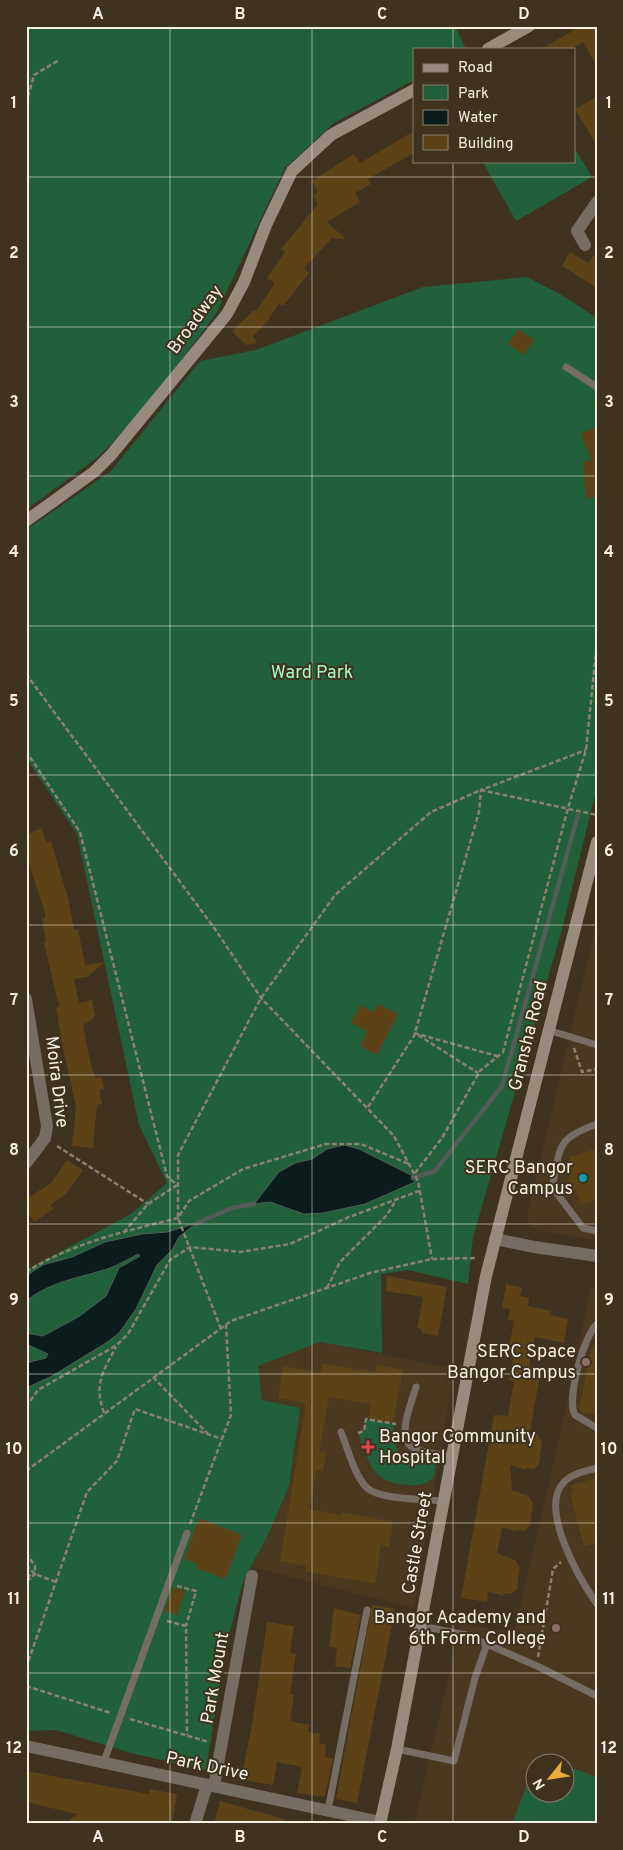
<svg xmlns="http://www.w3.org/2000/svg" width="623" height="1850" font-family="Overpass,sans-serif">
<rect width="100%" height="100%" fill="#3f321f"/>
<!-- built -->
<g fill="#4a381f" fill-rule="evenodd">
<polygon points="597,920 597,1240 537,1230 529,1225 527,1216"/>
<path d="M597,1287V1824H414L461,1624L514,1632L560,1435L590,1289ZM536,1762H566V1792H536Z"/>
<polygon points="320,1342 455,1369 414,1608 251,1567 266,1539 300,1409 262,1400 258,1366"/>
</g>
<!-- green -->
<g fill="#21603b">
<polygon points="26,26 455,26 466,49 414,49 414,80 334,123 285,168 216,314 138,417 98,457 26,510"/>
<polygon points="574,147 592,177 516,221 482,161 574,161"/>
<polygon points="527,277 560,294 597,318 597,787 561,933 473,1237 468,1284 408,1270 381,1274 382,1353 320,1342 258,1366 262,1400 300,1408 289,1486 266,1539 244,1579 226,1646 206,1770 131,1753 56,1730 26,1731 26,1270 131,1214 167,1183 139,1125 77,834 26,758 26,530 111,471 200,361 256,350 423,287"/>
<path d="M366,1419L394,1424C391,1439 396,1457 413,1460C418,1460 424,1458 430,1459L436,1464L434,1477C425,1485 419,1486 408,1485C370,1482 371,1465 358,1433L364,1431Z"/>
<polygon points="538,1755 557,1762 536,1762 536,1792 566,1792 566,1766 597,1777 597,1824 512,1824"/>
</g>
<!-- water -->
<g fill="#0a1c1c" stroke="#515b58">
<polygon points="344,1145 359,1149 411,1175 415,1182 365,1204 323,1213 304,1214 270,1202 254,1204 279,1172 295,1163 312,1159 327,1149"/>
<path d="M195,1224L179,1237L172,1250L157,1265L136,1309L119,1333L106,1343L52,1376L26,1388V1363L46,1358L48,1354L26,1344V1333L43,1336L80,1316L106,1296L119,1268L140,1256L138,1254C129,1259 120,1264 110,1268C80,1278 51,1281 26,1301V1276L43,1265L72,1257L105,1242L142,1234L167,1232Z"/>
</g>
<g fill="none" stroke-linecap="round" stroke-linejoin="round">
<!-- stream -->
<g stroke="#515b58" stroke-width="4.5">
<polyline points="413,1178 435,1171 502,1086 578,815"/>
<polyline points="195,1224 232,1208 254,1204"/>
</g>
</g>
<!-- building -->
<g fill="#5d4217">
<polygon points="581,26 597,26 597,66 583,42 571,49 541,49"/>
<polygon points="597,97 597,146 575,109"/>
<polygon points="414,131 414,153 368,179 371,184 355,193 360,202 327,222 346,239 332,238 304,268 309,273 283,306 279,303 267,322 253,336 257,343 246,345 232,331 254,310 256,311 275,283 267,278 285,252 281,249 318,204 313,195 318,192 312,181 354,154 360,163"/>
<polygon points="597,251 597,288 562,266 570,252 588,263"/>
<polygon points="518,329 534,340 524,355 508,344"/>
<polygon points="597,427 597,497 586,498 583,461 591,461 581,433"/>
<polygon points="41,828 47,843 51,841 68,898 74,930 78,929 85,965 105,962 87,977 74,979 79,1003 92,1000 95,1015 92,1020 83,1025 91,1066 92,1066 95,1078 102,1077 104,1089 99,1090 102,1104 97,1105 93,1148 72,1146 76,1107 61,1039 56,1007 59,1007 44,942 46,941 42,919 45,918 45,913 26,854 26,835"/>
<polygon points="379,1004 398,1014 377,1055 360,1046 367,1031 351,1023 360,1005 374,1012"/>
<polygon points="597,1149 597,1200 581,1204 576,1190 565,1184 572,1173 569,1157"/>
<polygon points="67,1160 83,1170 65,1195 50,1205 53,1209 34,1222 26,1210 26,1199 51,1183"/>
<polygon points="387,1276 447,1287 438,1336 422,1333 422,1329 417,1328 423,1297 386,1291"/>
<polygon points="506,1284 522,1288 520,1296 529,1298 528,1306 551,1311 550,1315 568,1319 564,1343 535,1337 529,1366 541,1368 530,1432 538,1435 542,1442 539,1464 534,1469 526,1468 526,1470 510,1465 512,1490 528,1496 533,1503 530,1526 524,1531 517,1530 516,1532 502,1527 497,1553 515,1560 520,1567 517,1589 511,1594 504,1593 503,1596 488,1591 487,1602 461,1598 494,1415 508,1416 514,1381 509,1380 514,1353 508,1352 514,1321 508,1320 510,1309 502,1308"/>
<polygon points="592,1348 597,1348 597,1415 581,1412 579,1408"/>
<polygon points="322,1363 376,1373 377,1365 403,1370 393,1423 369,1418 371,1404 329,1397 319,1452 326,1453 323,1471 317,1470 309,1509 341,1515 342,1512 393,1522 389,1547 381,1545 375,1584 305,1571 306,1566 280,1561 306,1403 278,1398 283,1366 321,1373"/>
<polygon points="597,1478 597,1543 584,1546 570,1494 573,1493 571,1485"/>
<polygon points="199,1518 242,1535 225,1579 196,1568 198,1564 184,1559"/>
<polygon points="173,1587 185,1591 177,1615 164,1611"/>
<polygon points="372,1605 395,1609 357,1803 336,1799"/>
<polygon points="334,1608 361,1615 350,1668 335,1666 337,1648 329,1647"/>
<polygon points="267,1622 294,1626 290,1653 296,1654 290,1694 294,1694 290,1721 309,1725 308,1732 321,1734 319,1743 326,1745 325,1757 333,1758 325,1797 297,1793 302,1767 277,1762 273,1785 241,1780 253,1719"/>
<polygon points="26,1771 149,1794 149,1789 177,1794 172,1824 64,1824 77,1814 26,1802"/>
<polygon points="220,1801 284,1819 284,1824 214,1824"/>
</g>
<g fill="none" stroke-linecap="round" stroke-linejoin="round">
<!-- path -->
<g stroke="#8b8070" stroke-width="2.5" stroke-dasharray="5 2.5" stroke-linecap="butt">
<polyline points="26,104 34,75 59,60"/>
<polyline points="26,674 215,929 261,998 394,1136 418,1181 432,1259"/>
<polyline points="26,751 80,832 167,1176 177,1185 148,1204 124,1232"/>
<polyline points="414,1033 497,1056"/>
<polyline points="418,1035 478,1073"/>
<polyline points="574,1048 582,1072 597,1069"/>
<polyline points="368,1107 414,1036 479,812 481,790 586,750"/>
<polyline points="57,1146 148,1204"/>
<polyline points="415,1173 442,1138 480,1071 503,1052 568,808 586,750 597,642"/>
<path d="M26,1272C72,1243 126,1231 178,1218L189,1201L243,1169L326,1144H361L409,1164"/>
<polyline points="327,1288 340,1262 387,1215 396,1200"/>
<polyline points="221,1329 178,1218 178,1155 261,998 335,895 431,812 481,790 597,815"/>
<polyline points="153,1377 208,1434"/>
<polyline points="26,1407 38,1390 117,1345 128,1334 170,1260 190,1247 240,1252 290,1244 349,1217 419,1191"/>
<path d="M104,1413C94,1384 102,1373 116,1347"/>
<polyline points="358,1433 364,1431 366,1419 396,1424"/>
<polyline points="26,1471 231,1321 370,1273 432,1259 476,1258"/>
<polyline points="190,1524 231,1415 226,1325"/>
<polyline points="26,1553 35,1566 35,1574 26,1582"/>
<polyline points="26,1565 35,1574 56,1582"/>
<polyline points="26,1577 34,1574"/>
<polyline points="177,1586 196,1591 186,1626"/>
<polyline points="167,1621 186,1626 187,1735"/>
<polyline points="538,1657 553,1569 561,1562"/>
<polyline points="26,1668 87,1492 117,1461 135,1409 222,1439"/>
<polyline points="26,1686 111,1713"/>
<polyline points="130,1719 209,1742"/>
</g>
<!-- lane -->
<g stroke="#756c64" stroke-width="7">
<polyline points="566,367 597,387"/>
<polyline points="548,1030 597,1045"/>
<path d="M597,1124C555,1139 561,1147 552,1187L583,1228L597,1231"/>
<path d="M597,1324C584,1335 566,1400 575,1415L597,1428"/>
<path d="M416,1387C412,1402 396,1436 412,1447C422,1454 441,1454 452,1456"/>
<path d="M341,1432C348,1449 354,1475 367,1488C381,1500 424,1499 443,1501"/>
<path d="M597,1468C586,1471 574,1473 565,1481C537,1507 580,1580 597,1604"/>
<polyline points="421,1626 466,1635 537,1666 597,1696"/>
<polyline points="397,1749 454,1761 475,1678 487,1644"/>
<polyline points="103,1764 187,1533"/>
<polyline points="328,1810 367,1610"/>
</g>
<!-- street -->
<g stroke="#756c64" stroke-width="12">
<polyline points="585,245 577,231 597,202"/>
<polyline points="26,999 47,1126 45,1138 26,1163"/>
<polyline points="495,1239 534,1247 597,1256"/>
<polyline points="26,1746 381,1822"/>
<polyline points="214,1786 252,1576"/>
<polyline points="195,1824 207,1785"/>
</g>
<!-- secondary -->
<g stroke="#998a7e" stroke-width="12">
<polyline points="488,49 529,26"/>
<polyline points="26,521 94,472 111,455 227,314 244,282 266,225 292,171 331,135 414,90"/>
<polyline points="380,1824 397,1749 486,1276 597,842"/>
</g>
</g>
<!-- grid -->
<path fill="none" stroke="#f8efe3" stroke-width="1" stroke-opacity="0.55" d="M170,26V1824M312,26V1824M453,26V49M453,161V1824M26,177H597M26,327H597M26,476H597M26,626H597M26,775H597M26,925H597M26,1075H597M26,1224H597M26,1374H597M26,1523H597M26,1673H597"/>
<!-- markers -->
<circle fill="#0f9aa8" stroke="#3f321f" stroke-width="2" cx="583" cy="1178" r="5"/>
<g fill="#8d6e63" stroke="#3f321f" stroke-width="2">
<circle cx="586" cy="1362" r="5"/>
<circle cx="556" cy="1628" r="5"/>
</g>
<path fill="#e0444e" stroke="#3f321f" stroke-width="2" d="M365.5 1439.5h5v5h5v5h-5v5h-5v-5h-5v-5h5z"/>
<g text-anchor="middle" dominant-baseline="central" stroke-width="4" stroke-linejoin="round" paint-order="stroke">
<!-- street labels -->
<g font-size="18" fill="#f8efe3" stroke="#3f321f">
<text transform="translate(196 320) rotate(-54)">Broadway</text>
<text transform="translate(529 1036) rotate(-76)">Gransha Road</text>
<text transform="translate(56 1082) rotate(83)">Moira Drive</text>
<text transform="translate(418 1543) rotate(-80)">Castle Street</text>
<text transform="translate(216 1678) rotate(-80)">Park Mount</text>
<text transform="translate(207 1767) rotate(12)">Park Drive</text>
</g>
<!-- park labels -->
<g font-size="18" fill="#a4fbc1" stroke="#3f321f">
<text x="312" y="673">Ward Park</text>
</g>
<!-- poi labels -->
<g font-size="18" fill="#f8efe3" stroke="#3f321f" text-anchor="end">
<text x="573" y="1168">SERC Bangor<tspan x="573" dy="21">Campus</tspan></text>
<text x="576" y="1352">SERC Space<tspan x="576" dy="21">Bangor Campus</tspan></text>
<text x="379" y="1437" text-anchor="start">Bangor Community<tspan x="379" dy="21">Hospital</tspan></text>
<text x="546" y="1618">Bangor Academy and<tspan x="546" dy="21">6th Form College</tspan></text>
</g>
</g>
<!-- border -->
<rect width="623" height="1850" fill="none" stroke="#3f321f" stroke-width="55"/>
<!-- legend -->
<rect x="413" y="48" width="162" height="115" fill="#3f321f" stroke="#897e6d"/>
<rect x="423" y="64" width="25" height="8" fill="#998a7e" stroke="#897e6d"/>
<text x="458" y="72" font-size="15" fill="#f8efe3">Road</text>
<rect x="423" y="85" width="25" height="15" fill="#21603b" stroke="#897e6d"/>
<text x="458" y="98" font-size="15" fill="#f8efe3">Park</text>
<rect x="423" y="110" width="25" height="15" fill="#0a1c1c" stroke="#897e6d"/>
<text x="458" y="122" font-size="15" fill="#f8efe3">Water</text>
<rect x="423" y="135" width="25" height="15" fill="#5d4217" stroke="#897e6d"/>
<text x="458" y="148" font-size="15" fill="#f8efe3">Building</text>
<!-- north arrow -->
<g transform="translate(550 1778) rotate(240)"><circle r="24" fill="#3f321f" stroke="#897e6d"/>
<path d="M0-4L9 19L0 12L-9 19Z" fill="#e7ac37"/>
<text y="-8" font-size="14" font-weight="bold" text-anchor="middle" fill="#f8efe3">N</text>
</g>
<rect x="28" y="28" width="568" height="1794" fill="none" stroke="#f8efe3" stroke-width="2"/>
<g font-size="16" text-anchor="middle" font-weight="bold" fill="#f8efe3">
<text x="98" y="19">A</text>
<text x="240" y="19">B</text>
<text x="382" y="19">C</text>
<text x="524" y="19">D</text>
<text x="14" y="108">1</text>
<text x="609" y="108">1</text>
<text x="14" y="258">2</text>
<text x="609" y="258">2</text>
<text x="14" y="407">3</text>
<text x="609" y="407">3</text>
<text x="14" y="557">4</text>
<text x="609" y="557">4</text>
<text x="14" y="706">5</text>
<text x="609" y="706">5</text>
<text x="14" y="856">6</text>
<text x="609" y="856">6</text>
<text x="14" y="1005">7</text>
<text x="609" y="1005">7</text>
<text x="14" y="1155">8</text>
<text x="609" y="1155">8</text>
<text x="14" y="1305">9</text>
<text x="609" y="1305">9</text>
<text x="14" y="1454">10</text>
<text x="609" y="1454">10</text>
<text x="14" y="1604">11</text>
<text x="609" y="1604">11</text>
<text x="14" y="1753">12</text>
<text x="609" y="1753">12</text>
<text x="98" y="1842">A</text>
<text x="240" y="1842">B</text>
<text x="382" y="1842">C</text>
<text x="524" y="1842">D</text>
</g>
</svg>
